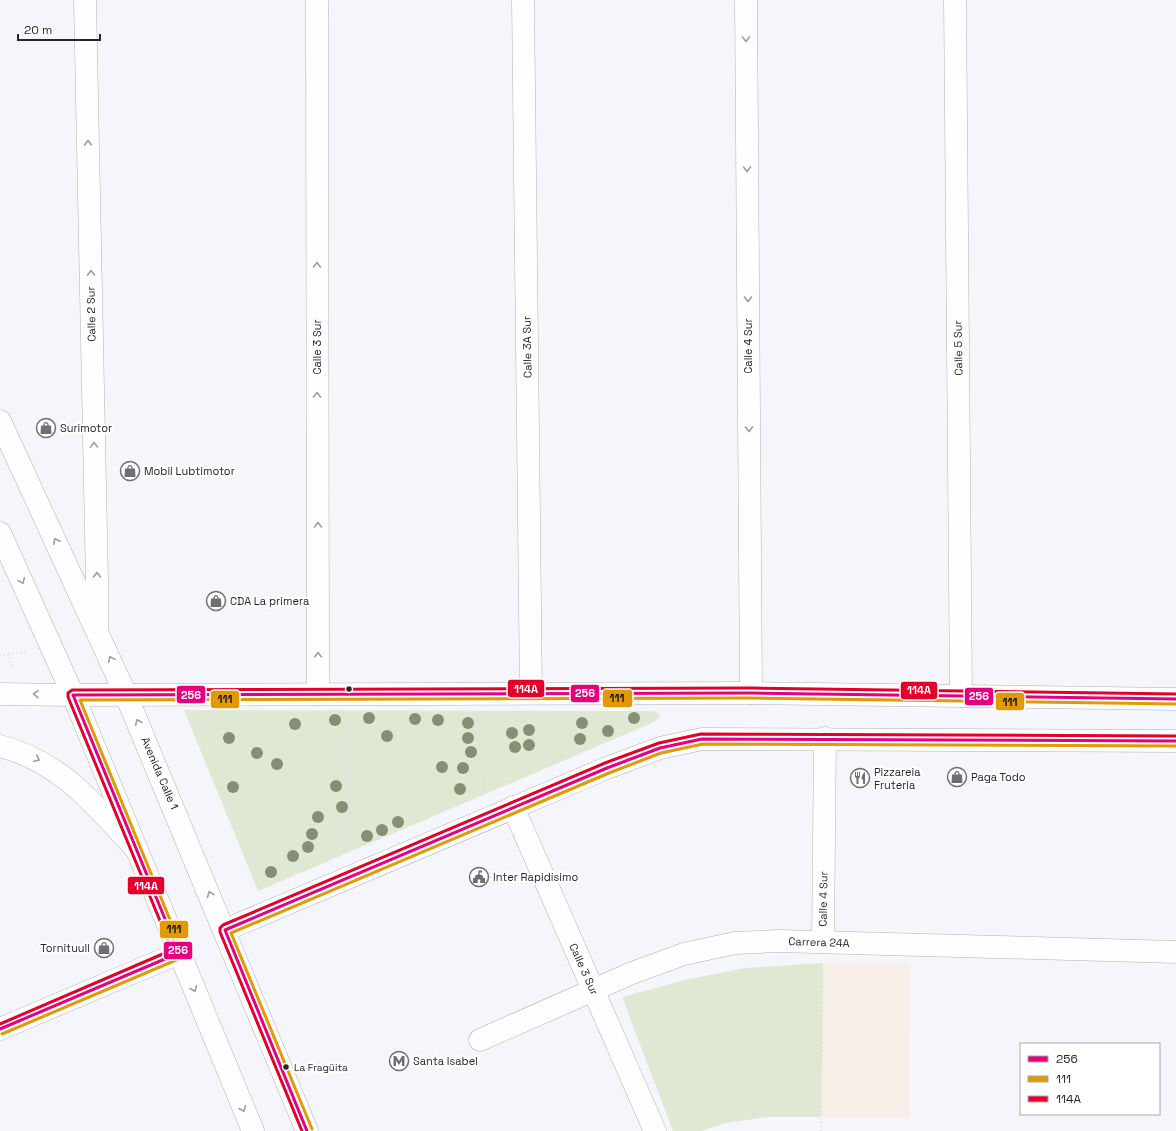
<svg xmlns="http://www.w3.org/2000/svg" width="1176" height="1131" font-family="'Space Grotesk',sans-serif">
<rect width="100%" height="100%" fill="#f5f6fb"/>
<!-- education -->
<polygon fill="#f7efe7" points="823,963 910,964 909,1118 821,1117"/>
<!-- green -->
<g fill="#dfe8d3">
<polygon points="184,710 653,711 659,713 660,717 652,723 258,891"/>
<polygon points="823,963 821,1117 768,1117 726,1123 701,1131 673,1131 622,997 689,979 746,968"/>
</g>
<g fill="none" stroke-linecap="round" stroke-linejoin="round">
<defs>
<g id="minor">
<polyline points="85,0 97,583 97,628"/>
<polyline points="317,0 318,694"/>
<polyline points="523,0 531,693"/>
<polyline points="746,0 751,693"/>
<polyline points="955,0 961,696"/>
<polyline points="513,807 655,1131"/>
<polyline points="823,942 825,738"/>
<polyline points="480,1040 632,973 684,954 735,943 779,941 1176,952"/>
</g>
<g id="tertiary">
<polyline points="0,694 73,695"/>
<path d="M0,746C61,762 94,804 135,848"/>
</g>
<g id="secondary">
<polyline points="0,421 126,695 307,1131"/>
<polyline points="0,533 73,695 253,1131"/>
<polyline points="73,695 751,693 1176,699"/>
<polyline points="225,930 607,768 660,748 702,739 1176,741"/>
<polyline points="0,1029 179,953"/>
</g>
</defs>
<!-- minor casing -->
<use href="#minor" stroke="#b0b1b5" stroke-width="23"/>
<!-- tertiary casing -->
<use href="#tertiary" stroke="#b0b1b5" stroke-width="23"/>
<!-- secondary casing -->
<use href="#secondary" stroke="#b0b1b5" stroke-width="23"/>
<!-- path -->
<g stroke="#dfe0e2" stroke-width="2.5" stroke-dasharray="1 3" stroke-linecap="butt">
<polyline points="8,654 13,669"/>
<polyline points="0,655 27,652"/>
<polyline points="477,718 485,793"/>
<polyline points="554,718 563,760"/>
<polyline points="210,721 350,784"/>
<polyline points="350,773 447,808"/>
<polyline points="349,849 350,718"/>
<polyline points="821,1131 823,967"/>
</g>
<!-- minor -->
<use href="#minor" stroke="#fefefe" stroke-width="22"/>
<!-- tertiary -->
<use href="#tertiary" stroke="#fefefe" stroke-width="22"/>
<!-- secondary -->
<use href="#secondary" stroke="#fefefe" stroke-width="22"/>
<defs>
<g id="bus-1">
<polyline points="0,1029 179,953 73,695 751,693 1176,699"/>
<polyline points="307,1131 225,930 607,768 660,748 702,739 1176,741"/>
</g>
<g id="bus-2">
<polyline points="2,1034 181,958 184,954 80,700 751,698 1176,704"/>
<polyline points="312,1129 231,933 609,773 661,753 703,744 1176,746"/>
</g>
<g id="bus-3">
<polyline points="0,1024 172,950 68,697 68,693 72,690 751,688 1176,694"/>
<polyline points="302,1131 220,932 220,928 223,925 605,763 659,743 701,734 1176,736"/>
</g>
</defs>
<!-- bus-1 casing -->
<use href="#bus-1" stroke="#fff" stroke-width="6"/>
<!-- bus-2 casing -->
<use href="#bus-2" stroke="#fff" stroke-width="6"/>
<!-- bus-3 casing -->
<use href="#bus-3" stroke="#fff" stroke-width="6"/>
<!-- bus-1 -->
<use href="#bus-1" stroke="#e5007d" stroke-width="3"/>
<!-- bus-2 -->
<use href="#bus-2" stroke="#e29904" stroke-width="3"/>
<!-- bus-3 -->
<use href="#bus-3" stroke="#e4002b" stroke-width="3"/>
</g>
<!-- trees -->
<g fill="#868f74">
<circle cx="369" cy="718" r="6"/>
<circle cx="634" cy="718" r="6"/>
<circle cx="415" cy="719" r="6"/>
<circle cx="335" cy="720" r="6"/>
<circle cx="438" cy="720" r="6"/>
<circle cx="468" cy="723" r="6"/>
<circle cx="582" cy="723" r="6"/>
<circle cx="295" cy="724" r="6"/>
<circle cx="529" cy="730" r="6"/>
<circle cx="608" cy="731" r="6"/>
<circle cx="512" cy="733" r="6"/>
<circle cx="387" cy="736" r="6"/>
<circle cx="229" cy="738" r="6"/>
<circle cx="468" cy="738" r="6"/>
<circle cx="580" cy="739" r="6"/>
<circle cx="529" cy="745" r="6"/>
<circle cx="515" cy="747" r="6"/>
<circle cx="471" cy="752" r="6"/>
<circle cx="257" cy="753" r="6"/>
<circle cx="277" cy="764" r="6"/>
<circle cx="442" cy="767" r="6"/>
<circle cx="463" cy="768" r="6"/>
<circle cx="336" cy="786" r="6"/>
<circle cx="233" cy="787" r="6"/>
<circle cx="460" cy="789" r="6"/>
<circle cx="342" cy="807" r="6"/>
<circle cx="318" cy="817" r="6"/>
<circle cx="398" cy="822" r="6"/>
<circle cx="382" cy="830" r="6"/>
<circle cx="312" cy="834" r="6"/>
<circle cx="367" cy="836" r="6"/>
<circle cx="308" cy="847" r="6"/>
<circle cx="293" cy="856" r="6"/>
<circle cx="271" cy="872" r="6"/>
</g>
<!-- one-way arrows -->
<defs><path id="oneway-chevron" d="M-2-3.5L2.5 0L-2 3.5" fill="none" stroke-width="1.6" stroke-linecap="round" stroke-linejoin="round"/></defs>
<g stroke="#9c9d9e">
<use href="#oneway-chevron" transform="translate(746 39) rotate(90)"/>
<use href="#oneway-chevron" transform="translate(88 143) rotate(-91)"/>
<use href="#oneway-chevron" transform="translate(747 169) rotate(90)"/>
<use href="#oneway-chevron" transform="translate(317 265) rotate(-90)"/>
<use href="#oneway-chevron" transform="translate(91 273) rotate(-91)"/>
<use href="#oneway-chevron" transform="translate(748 299) rotate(90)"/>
<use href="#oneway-chevron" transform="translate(317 395) rotate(-90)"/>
<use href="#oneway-chevron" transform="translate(749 429) rotate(90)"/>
<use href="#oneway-chevron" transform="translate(94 445) rotate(-91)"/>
<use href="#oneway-chevron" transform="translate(318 525) rotate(-90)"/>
<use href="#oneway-chevron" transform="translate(56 541) rotate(-115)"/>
<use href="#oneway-chevron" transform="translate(97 575) rotate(-91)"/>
<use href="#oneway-chevron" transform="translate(22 581) rotate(66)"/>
<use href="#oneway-chevron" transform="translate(318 655) rotate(-90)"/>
<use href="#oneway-chevron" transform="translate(111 659) rotate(-114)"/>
<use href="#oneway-chevron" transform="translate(36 694) rotate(-179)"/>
<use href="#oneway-chevron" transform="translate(138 722) rotate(-113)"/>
<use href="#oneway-chevron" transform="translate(37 759) rotate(27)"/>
<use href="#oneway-chevron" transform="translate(210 894) rotate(-112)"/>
<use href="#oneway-chevron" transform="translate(194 989) rotate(67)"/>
<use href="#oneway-chevron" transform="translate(243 1109) rotate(67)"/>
</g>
<!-- icons -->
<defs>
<symbol id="shop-ring" viewBox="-11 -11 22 22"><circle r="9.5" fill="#fff" stroke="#6e6f72" stroke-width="1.5"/><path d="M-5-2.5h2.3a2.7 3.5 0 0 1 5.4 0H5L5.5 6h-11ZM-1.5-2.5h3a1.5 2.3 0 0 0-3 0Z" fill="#6e6f72"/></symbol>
<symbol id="restaurant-ring" viewBox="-11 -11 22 22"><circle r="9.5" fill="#fff" stroke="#6e6f72" stroke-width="1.5"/><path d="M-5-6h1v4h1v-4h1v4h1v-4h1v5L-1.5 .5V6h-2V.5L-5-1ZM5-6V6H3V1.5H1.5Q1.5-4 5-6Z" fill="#6e6f72"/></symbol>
<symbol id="civic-ring" viewBox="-11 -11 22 22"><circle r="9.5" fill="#fff" stroke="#6e6f72" stroke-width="1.5"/><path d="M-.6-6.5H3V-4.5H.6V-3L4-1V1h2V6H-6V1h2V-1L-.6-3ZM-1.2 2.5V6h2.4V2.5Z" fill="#6e6f72"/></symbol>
<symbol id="metro-ring" viewBox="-11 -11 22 22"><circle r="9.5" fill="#fff" stroke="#6e6f72" stroke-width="1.5"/><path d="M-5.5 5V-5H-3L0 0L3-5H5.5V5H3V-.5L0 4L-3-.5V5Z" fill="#6e6f72"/></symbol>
</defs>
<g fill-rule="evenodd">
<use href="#shop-ring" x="35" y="417" width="22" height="22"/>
<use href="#shop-ring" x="119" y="460" width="22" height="22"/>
<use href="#shop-ring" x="205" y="590" width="22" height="22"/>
<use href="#shop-ring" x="946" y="766" width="22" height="22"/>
<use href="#restaurant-ring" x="849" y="767" width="22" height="22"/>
<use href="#civic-ring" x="468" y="866" width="22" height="22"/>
<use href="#shop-ring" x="93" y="937" width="22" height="22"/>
<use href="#metro-ring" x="388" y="1050" width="22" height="22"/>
</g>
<!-- markers -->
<g fill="#252629" stroke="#fff" stroke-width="1.5">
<circle cx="349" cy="689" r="3.5"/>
<circle cx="286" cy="1067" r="3.5"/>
</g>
<g text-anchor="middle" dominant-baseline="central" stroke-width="4" stroke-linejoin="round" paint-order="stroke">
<!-- bus labels -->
<g font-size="10" fill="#252629" stroke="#fff" text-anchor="start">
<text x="294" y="1067">La Fragüita</text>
</g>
<!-- street labels -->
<g font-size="11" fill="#252629" stroke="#fff">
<text transform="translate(91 314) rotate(-91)">Calle 2 Sur</text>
<text transform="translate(748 346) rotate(-90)">Calle 4 Sur</text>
<text transform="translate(317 347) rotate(-90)">Calle 3 Sur</text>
<text transform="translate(527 347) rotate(-91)">Calle 3A Sur</text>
<text transform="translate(958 348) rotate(-91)">Calle 5 Sur</text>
<text transform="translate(160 773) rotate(67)">Avenida Calle 1</text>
<text transform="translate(823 899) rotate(-89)">Calle 4 Sur</text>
<text transform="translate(819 942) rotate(2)">Carrera 24A</text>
<text transform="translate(584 969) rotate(66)">Calle 3 Sur</text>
</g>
<!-- poi labels -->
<g font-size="11" fill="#252629" stroke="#fff" text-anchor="start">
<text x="60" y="428">Surimotor</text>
<text x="144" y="471">Mobil Lubtimotor</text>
<text x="230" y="601">CDA La primera</text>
<text x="874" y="772">Pizzareia<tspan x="874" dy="13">Fruteria</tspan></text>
<text x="971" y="777">Paga Todo</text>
<text x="493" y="877">Inter Rapidísimo</text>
<text x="90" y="948" text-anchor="end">Tornituull</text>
<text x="413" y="1061">Santa Isabel</text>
</g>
</g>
<g stroke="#fff" stroke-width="1.5">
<rect x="507" y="679" width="38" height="19" rx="4" fill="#e4002b"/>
<rect x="900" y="681" width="38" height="19" rx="4" fill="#e4002b"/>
<rect x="570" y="684" width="30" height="19" rx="4" fill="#e5007d"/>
<rect x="176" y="685" width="30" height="19" rx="4" fill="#e5007d"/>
<rect x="964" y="687" width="30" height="19" rx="4" fill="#e5007d"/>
<rect x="602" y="689" width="31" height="19" rx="4" fill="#e29904"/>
<rect x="210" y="690" width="30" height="19" rx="4" fill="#e29904"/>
<rect x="995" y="692" width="30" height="19" rx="4" fill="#e29904"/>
<rect x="127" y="876" width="38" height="19" rx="4" fill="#e4002b"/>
<rect x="159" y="920" width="30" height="19" rx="4" fill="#e29904"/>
<rect x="163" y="941" width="30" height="19" rx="4" fill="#e5007d"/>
</g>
<g font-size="11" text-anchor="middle" font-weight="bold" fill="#fff">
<text x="526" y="693">114A</text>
<text x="919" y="694">114A</text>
<text x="585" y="697">256</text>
<text x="191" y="699">256</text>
<text x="979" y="700">256</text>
<text x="146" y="890">114A</text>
<text x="178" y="954">256</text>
</g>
<g font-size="11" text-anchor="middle" font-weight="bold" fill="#111">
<text x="617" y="702">111</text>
<text x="225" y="703">111</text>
<text x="1010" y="706">111</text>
<text x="174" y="933">111</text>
</g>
<!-- legend -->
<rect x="1020" y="1043" width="140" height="72" fill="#ffffff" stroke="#a8a8a9"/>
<rect x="1028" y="1056" width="20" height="6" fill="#e5007d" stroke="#a8a8a9"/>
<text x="1056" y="1063" font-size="12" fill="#252629">256</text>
<rect x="1028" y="1076" width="20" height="6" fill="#e29904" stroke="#a8a8a9"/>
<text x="1056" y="1083" font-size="12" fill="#252629">111</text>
<rect x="1028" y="1096" width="20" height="6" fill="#e4002b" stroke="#a8a8a9"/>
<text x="1056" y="1103" font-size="12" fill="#252629">114A</text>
<!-- scale -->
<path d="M18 34v6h82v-6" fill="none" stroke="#252629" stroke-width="2"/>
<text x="24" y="34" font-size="12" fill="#252629" stroke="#ffffff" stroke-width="3" paint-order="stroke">20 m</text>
</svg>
